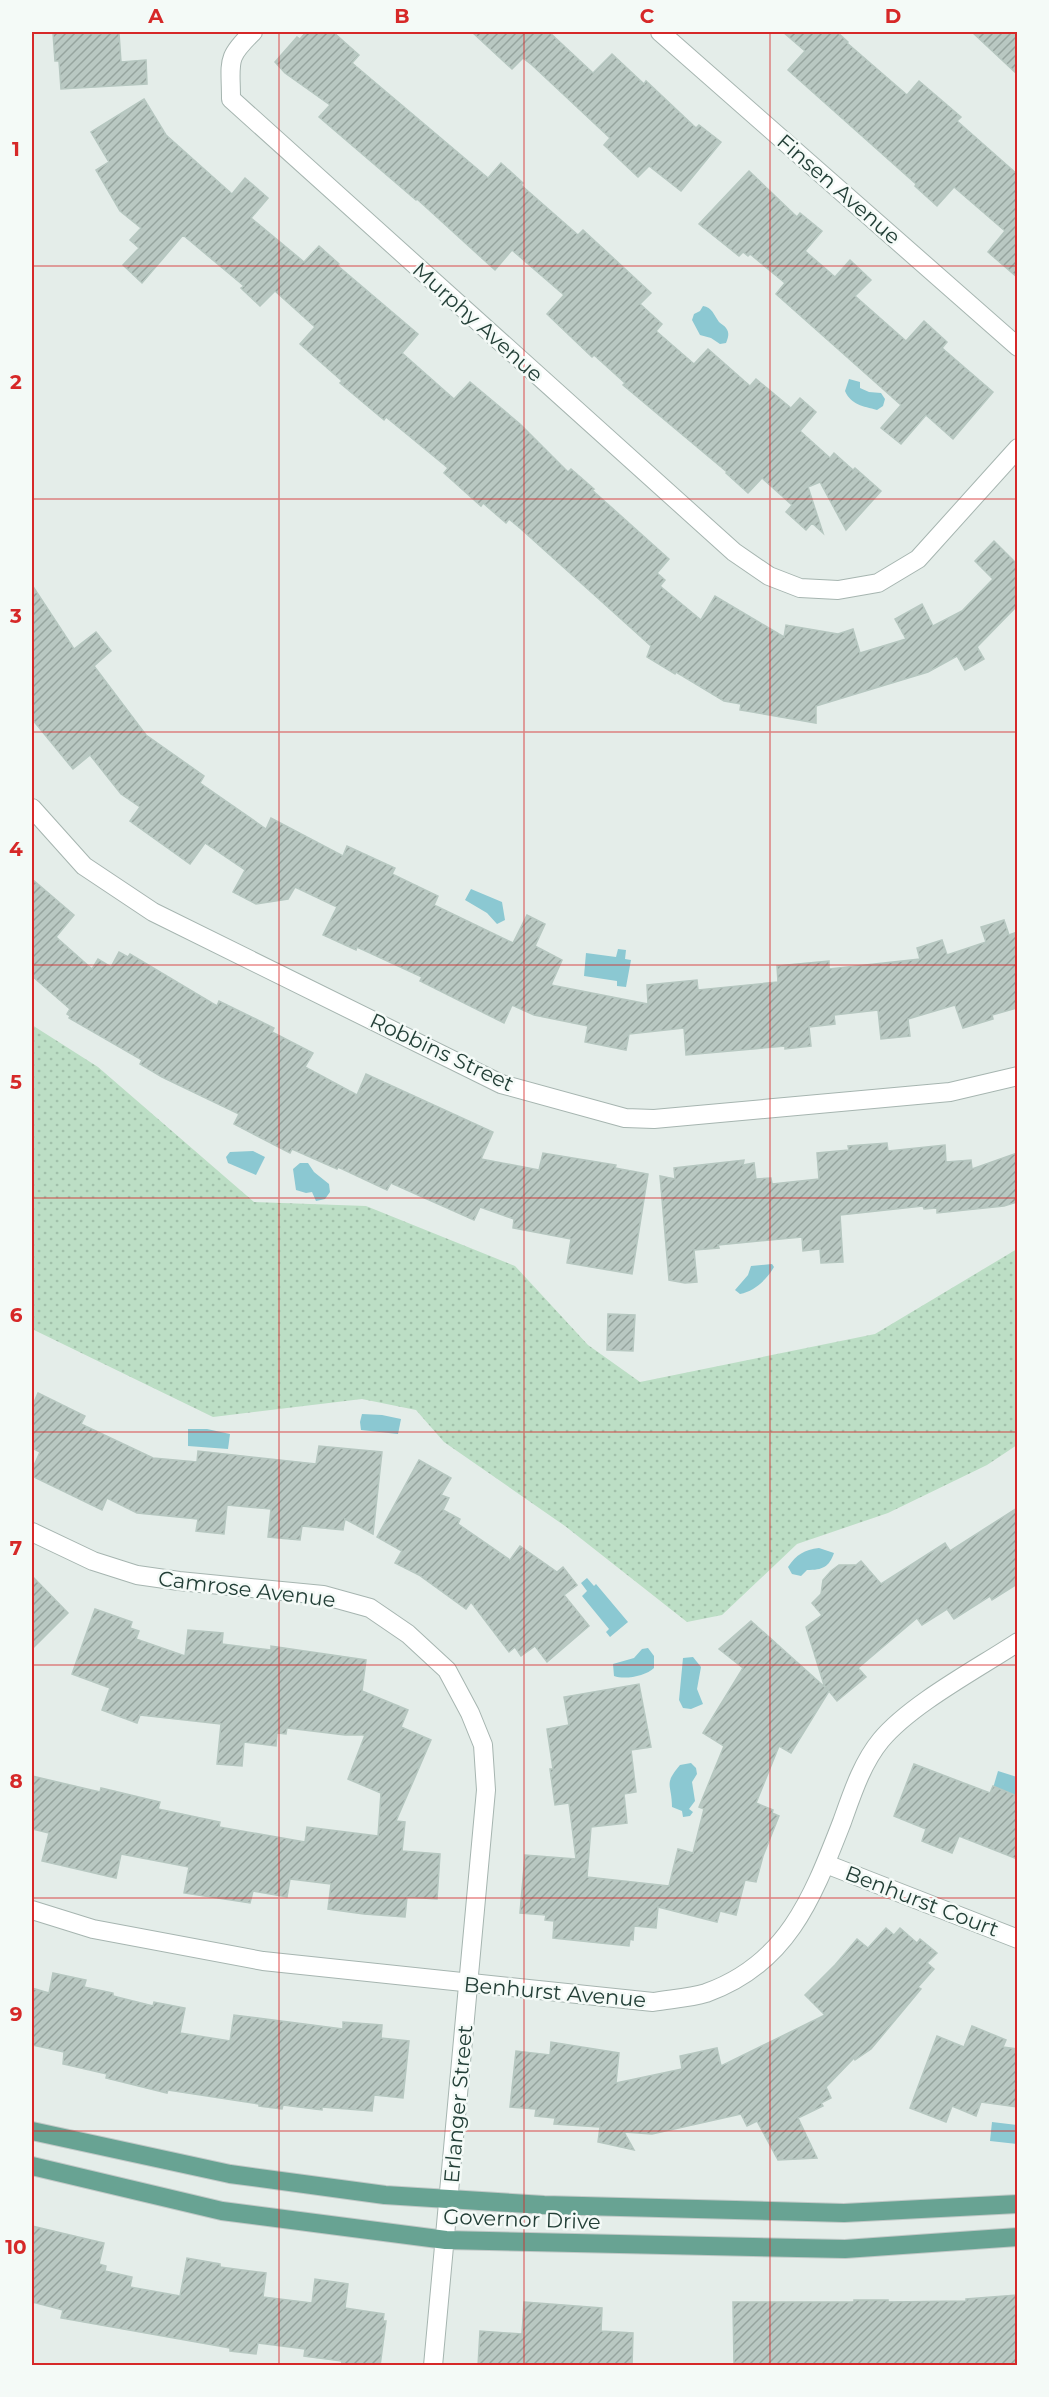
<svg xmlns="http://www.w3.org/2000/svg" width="1049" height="2397" font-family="Montserrat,sans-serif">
<defs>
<pattern id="grass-dots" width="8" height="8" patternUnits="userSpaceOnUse" patternTransform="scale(1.5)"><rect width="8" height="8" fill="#bcdec5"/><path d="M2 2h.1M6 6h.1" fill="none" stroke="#a1c0aa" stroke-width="1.8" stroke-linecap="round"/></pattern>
<pattern id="building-hatch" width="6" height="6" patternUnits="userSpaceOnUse" patternTransform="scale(1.5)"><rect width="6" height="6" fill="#b9c8c2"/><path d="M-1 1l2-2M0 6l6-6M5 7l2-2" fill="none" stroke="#96a49e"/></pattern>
</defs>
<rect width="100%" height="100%" fill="#e4ede9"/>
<!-- grass -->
<polygon fill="url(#grass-dots)" points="32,1025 98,1067 254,1202 366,1206 515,1266 588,1345 640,1382 875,1334 1017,1249 1017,1445 987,1465 888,1513 797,1544 722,1615 687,1622 565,1526 444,1442 416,1410 362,1399 213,1417 32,1329"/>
<!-- water -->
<g fill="#8bc8d2">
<path d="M703,306C712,307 714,315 719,322C721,324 725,326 726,328C730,333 728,338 726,343L720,344L711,338L700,335L692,320L694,314L700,311Z"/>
<path d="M849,379L860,382V388L869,392L881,393L885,399L883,406L877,410C863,406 851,405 845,391Z"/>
<polygon points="471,889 502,902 505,920 497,924 487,913 465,900"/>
<polygon points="618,949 626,950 625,959 631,960 626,987 617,986 617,981 584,976 586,953 616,957"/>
<polygon points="253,1151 265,1157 256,1175 228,1163 226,1157 230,1152"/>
<polygon points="300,1163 308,1163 314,1172 329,1184 330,1192 325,1199 316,1201 312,1192 306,1193 296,1190 293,1169"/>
<path d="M772,1264L774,1267C767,1279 755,1291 740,1294L735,1290L748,1275L751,1266Z"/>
<polygon points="362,1414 382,1415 401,1419 398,1434 361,1430 360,1422"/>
<polygon points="188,1429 207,1429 230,1434 228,1449 188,1446"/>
<path d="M819,1548L834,1553C829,1567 823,1570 807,1570L801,1576L792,1574L788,1567C797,1554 804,1550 819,1548Z"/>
<polygon points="587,1578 594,1586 596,1584 628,1622 610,1637 606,1632 609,1629 582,1596 587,1591 581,1583"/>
<path d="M648,1648L654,1656V1668C646,1676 625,1680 614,1676L613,1664L634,1658L642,1649Z"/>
<polygon points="693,1657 701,1667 697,1689 703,1704 691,1709 683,1708 679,1700 683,1658"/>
<path d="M691,1763L696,1768L697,1774L692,1782L695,1801L689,1809L693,1812L690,1816L683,1817L682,1811L672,1807C672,1784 663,1785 680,1765Z"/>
<polygon points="998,1771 1017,1777 1017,1796 993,1788"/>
<polygon points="992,2122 1017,2125 1017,2144 990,2141"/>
</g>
<!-- building -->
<g fill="url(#building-hatch)" stroke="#b6c7c0" stroke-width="1.5">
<polygon points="91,32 92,34 119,33 121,62 146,60 147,84 61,89 59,61 55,61 53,33"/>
<polygon points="306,32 333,32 359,55 352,63 488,178 501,163 523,183 521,185 578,235 583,230 651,293 640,304 662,324 656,331 694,364 708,349 750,386 756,379 791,408 800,398 816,412 800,431 830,458 834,453 853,470 855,468 881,491 846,530 820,482 808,487 823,533 812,523 806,530 786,512 792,505 762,478 748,493 726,473 727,472 623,385 625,383 594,355 592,357 547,314 564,295 512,250 495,270 417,199 416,200 319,117 330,105 285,73 275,62 297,37 300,39"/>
<polygon points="472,32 549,32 593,73 612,54 644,84 646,81 696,128 699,125 721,142 681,191 649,166 638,177 604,145 610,138 532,65 523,58 512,69"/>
<polygon points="783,32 837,32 848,42 847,43 907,95 919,81 961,117 957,121 1017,174 1017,277 988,252 1005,231 954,187 937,206 915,186 916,184 788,70 805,51"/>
<polygon points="972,32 1017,32 1017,74"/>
<polygon points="144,99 166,135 232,194 245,178 268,198 251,218 304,262 319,246 339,264 338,266 418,334 402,353 454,399 470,382 520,424 568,472 571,469 594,489 592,490 669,559 657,573 665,580 660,586 701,620 715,596 784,637 786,625 838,634 853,629 860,653 906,639 895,619 922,604 933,626 962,611 993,579 975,561 994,541 1017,564 1017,606 977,647 984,659 965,670 957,656 928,672 816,706 816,723 740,710 741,704 724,701 676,672 675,674 647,657 651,646 521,529 509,519 506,523 483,503 481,506 444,473 448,468 386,417 384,420 340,383 342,381 300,344 315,327 275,291 260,306 241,288 244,286 183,235 142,283 123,265 139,248 130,240 141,228 120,211 96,170 109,162 91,132"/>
<polygon points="749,171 797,217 800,213 822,231 805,251 835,277 850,260 871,280 855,296 906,341 924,321 947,342 942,348 993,392 953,439 926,415 901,444 881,428 901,405 776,294 785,283 750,254 748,256 743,252 739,256 699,224"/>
<polygon points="32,585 74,649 96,632 111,651 94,666 146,735 204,776 200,783 266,829 271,818 343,856 347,846 395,868 392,874 438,896 434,905 513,943 527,915 545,924 535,946 562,960 551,985 648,1004 647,985 697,980 698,990 778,982 777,966 829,961 829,969 920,959 917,948 942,940 947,955 986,942 981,927 1004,920 1009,935 1017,932 1017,1008 992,1015 993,1019 963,1028 955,1005 908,1019 910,1036 881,1039 878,1010 834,1015 835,1024 809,1027 811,1046 785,1049 785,1046 686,1055 684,1028 629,1034 626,1050 585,1042 588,1026 534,1015 512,1005 504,1023 420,981 422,977 357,947 356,950 323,935 337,907 295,887 288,899 256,904 233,892 245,870 205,843 190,864 130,821 140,807 121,794 90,755 73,769 32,719"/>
<polygon points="32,879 74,915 56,937 92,969 98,959 111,967 119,952 128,957 130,954 217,1006 219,1001 274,1028 272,1032 313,1053 305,1067 357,1095 366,1074 493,1132 481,1159 539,1170 543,1153 616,1165 615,1168 648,1174 632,1274 567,1263 571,1239 513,1228 514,1219 480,1207 474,1220 391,1183 387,1190 338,1167 337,1169 292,1149 290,1153 234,1124 239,1114 162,1077 140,1064 142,1060 69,1018 70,1016 67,1014 70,1009 32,976"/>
<polygon points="887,1143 888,1151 945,1145 946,1162 971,1160 972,1169 1017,1153 1017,1202 1004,1206 937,1213 937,1208 924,1209 923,1206 840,1215 843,1262 821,1263 820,1249 803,1251 802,1237 718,1245 719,1248 694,1250 697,1282 685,1283 669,1280 660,1176 675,1179 674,1168 744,1160 743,1165 754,1163 756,1179 771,1178 772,1184 819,1179 817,1153 849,1150 848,1146"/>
<polygon points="608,1314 635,1315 633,1351 607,1350"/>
<polygon points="38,1393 85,1416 81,1424 153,1458 197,1462 198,1451 316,1464 319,1446 382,1452 373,1534 345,1519 343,1530 302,1526 300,1540 268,1537 271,1509 227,1505 224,1534 196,1531 198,1519 137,1513 107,1498 102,1510 32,1476 32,1470 40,1452 32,1448 32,1407"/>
<polygon points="419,1460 451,1478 441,1495 449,1498 443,1510 460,1519 458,1524 510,1560 520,1546 557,1572 563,1567 577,1585 564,1595 589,1626 547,1662 535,1646 521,1656 515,1647 509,1652 471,1602 466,1609 419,1575 395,1563 402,1551 377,1537"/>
<polygon points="1017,1508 1017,1584 992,1600 990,1596 954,1619 947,1609 922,1625 917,1618 858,1668 866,1677 837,1701 829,1691 791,1753 779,1746 756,1803 773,1810 772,1813 779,1816 763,1856 756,1882 745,1880 736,1915 720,1911 717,1922 658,1907 656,1928 634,1926 633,1940 630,1939 629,1946 553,1938 554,1921 545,1920 546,1915 520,1913 525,1855 576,1859 569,1803 555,1805 550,1769 553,1769 547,1729 569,1725 564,1697 639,1684 651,1747 631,1750 636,1792 624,1794 627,1823 591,1827 587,1877 669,1886 678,1849 693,1853 704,1809 699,1807 724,1746 703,1733 743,1668 719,1649 751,1621 828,1690 824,1685 806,1627 822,1615 812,1603 821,1594 823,1580 831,1571 839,1565 856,1565 861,1561 881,1584 945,1543 950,1551"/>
<polygon points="32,1576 68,1613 32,1649"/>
<polygon points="95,1609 132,1622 130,1628 139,1631 136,1639 185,1656 188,1630 223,1633 222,1644 271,1650 271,1646 366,1660 362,1691 408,1710 401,1727 431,1740 396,1821 405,1822 402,1851 440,1854 437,1899 407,1897 405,1917 364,1914 328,1909 331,1884 290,1879 287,1897 253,1891 250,1903 184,1893 189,1867 121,1854 116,1878 42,1861 49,1833 32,1829 32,1776 100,1792 101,1788 160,1802 158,1809 220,1822 219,1827 305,1842 307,1827 378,1836 381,1793 348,1779 365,1735 345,1735 287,1728 286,1734 277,1733 276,1746 244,1742 242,1766 217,1764 221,1724 140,1715 137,1723 102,1710 110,1688 72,1674"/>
<polygon points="914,1764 990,1793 993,1786 1017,1796 1017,1859 959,1836 952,1853 922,1841 926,1829 894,1816"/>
<polygon points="886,1928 894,1935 900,1928 917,1943 920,1939 937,1953 927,1963 934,1969 918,1987 921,1989 871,2049 855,2060 854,2058 826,2087 831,2098 821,2103 823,2106 798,2118 817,2158 778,2160 757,2121 747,2126 741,2114 652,2134 624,2132 634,2150 598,2142 600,2127 554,2124 555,2118 535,2116 536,2109 510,2107 516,2051 550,2055 551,2042 619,2053 616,2083 682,2069 680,2056 717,2048 721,2066 825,2015 805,1995 835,1965 857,1939 868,1948"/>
<polygon points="53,1973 86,1980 84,1987 113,1993 113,1996 153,2006 154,2002 185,2008 180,2033 230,2041 234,2015 343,2029 343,2022 382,2025 381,2038 409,2041 403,2098 374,2095 372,2111 322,2107 322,2110 283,2105 282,2109 259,2106 259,2104 168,2090 167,2093 106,2078 107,2074 63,2064 64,2052 32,2045 32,1988 49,1993"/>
<polygon points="972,2026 1006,2040 1003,2047 1017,2049 1017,2107 981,2102 976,2116 952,2106 946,2122 910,2108 937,2036 964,2047"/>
<polygon points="32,2226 104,2243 99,2264 106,2266 105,2271 132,2277 130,2287 180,2296 187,2258 220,2264 220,2267 266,2273 263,2297 312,2303 315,2279 348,2284 345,2308 384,2314 383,2321 386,2321 380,2366 341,2366 342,2361 304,2356 305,2349 258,2343 256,2354 230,2351 230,2348 61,2318 63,2310 32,2302"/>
<polygon points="1017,2295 1017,2366 734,2366 733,2302 854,2302 854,2300 888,2300 888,2302 966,2301 966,2299"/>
<polygon points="524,2302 602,2308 601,2331 633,2333 632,2366 478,2366 480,2331 522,2334"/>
</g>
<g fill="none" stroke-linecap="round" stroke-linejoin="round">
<defs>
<g id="minor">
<path d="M253,32C225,59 231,61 231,99L734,552L769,576L800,588L838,590L878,583L918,559L1018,448"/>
<polyline points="660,32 1018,347"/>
<polyline points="32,808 84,866 153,912 501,1084 625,1118 654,1119 950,1092 1018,1076"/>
<polyline points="32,1532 93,1561 137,1575 179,1581 323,1595 370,1608 408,1634 447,1670 470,1713 483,1745 486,1790 433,2366"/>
<polyline points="826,1864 1018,1939"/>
<path d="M32,1910L93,1929L263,1961L653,2002C670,1999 690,1998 706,1993C788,1964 813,1896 842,1822C852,1794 862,1763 881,1740C911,1704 977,1669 1018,1642"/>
</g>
<g id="major">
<polyline points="32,2131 230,2174 385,2195 544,2205 844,2213 1018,2204"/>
<polyline points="32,2166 222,2211 446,2240 845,2249 1018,2237"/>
</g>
</defs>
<!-- minor casing -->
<use href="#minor" stroke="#a6b5b0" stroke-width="20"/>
<!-- major casing -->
<use href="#major" stroke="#c1c9c7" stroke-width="20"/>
<!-- minor -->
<use href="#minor" stroke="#fff" stroke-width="18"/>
<!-- major -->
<use href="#major" stroke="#68a393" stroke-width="18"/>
</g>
<!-- grid -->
<path fill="none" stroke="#d62828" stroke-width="1.5" stroke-opacity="0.55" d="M279,32V2366M524,32V2366M770,32V2366M32,266H1018M32,499H1018M32,732H1018M32,965H1018M32,1198H1018M32,1432H1018M32,1665H1018M32,1898H1018M32,2131H1018"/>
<g text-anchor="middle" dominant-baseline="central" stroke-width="5" stroke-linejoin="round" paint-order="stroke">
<!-- street labels -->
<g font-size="21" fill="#233f37" stroke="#f4faf7">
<text transform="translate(839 189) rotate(41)">Finsen Avenue</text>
<text transform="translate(478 322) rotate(42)">Murphy Avenue</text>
<text transform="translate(442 1052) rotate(25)">Robbins Street</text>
<text transform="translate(247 1589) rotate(7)">Camrose Avenue</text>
<text transform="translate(922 1901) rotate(21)">Benhurst Court</text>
<text transform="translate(555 1992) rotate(5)">Benhurst Avenue</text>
<text transform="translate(458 2104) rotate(-85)">Erlanger Street</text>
<text transform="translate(522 2219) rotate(2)">Governor Drive</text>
</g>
</g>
<!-- border -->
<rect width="1049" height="2397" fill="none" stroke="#f4faf7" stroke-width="66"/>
<rect x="33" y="33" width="983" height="2331" fill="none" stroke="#d62828" stroke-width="2"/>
<g font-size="20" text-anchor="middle" font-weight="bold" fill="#d62828">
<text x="156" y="23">A</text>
<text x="402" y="23">B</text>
<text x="647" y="23">C</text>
<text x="893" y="23">D</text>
<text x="16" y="156">1</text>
<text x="16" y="389">2</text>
<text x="16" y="623">3</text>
<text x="16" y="856">4</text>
<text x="16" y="1089">5</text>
<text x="16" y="1322">6</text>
<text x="16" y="1555">7</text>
<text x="16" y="1788">8</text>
<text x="16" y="2021">9</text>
<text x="16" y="2254">10</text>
</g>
</svg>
